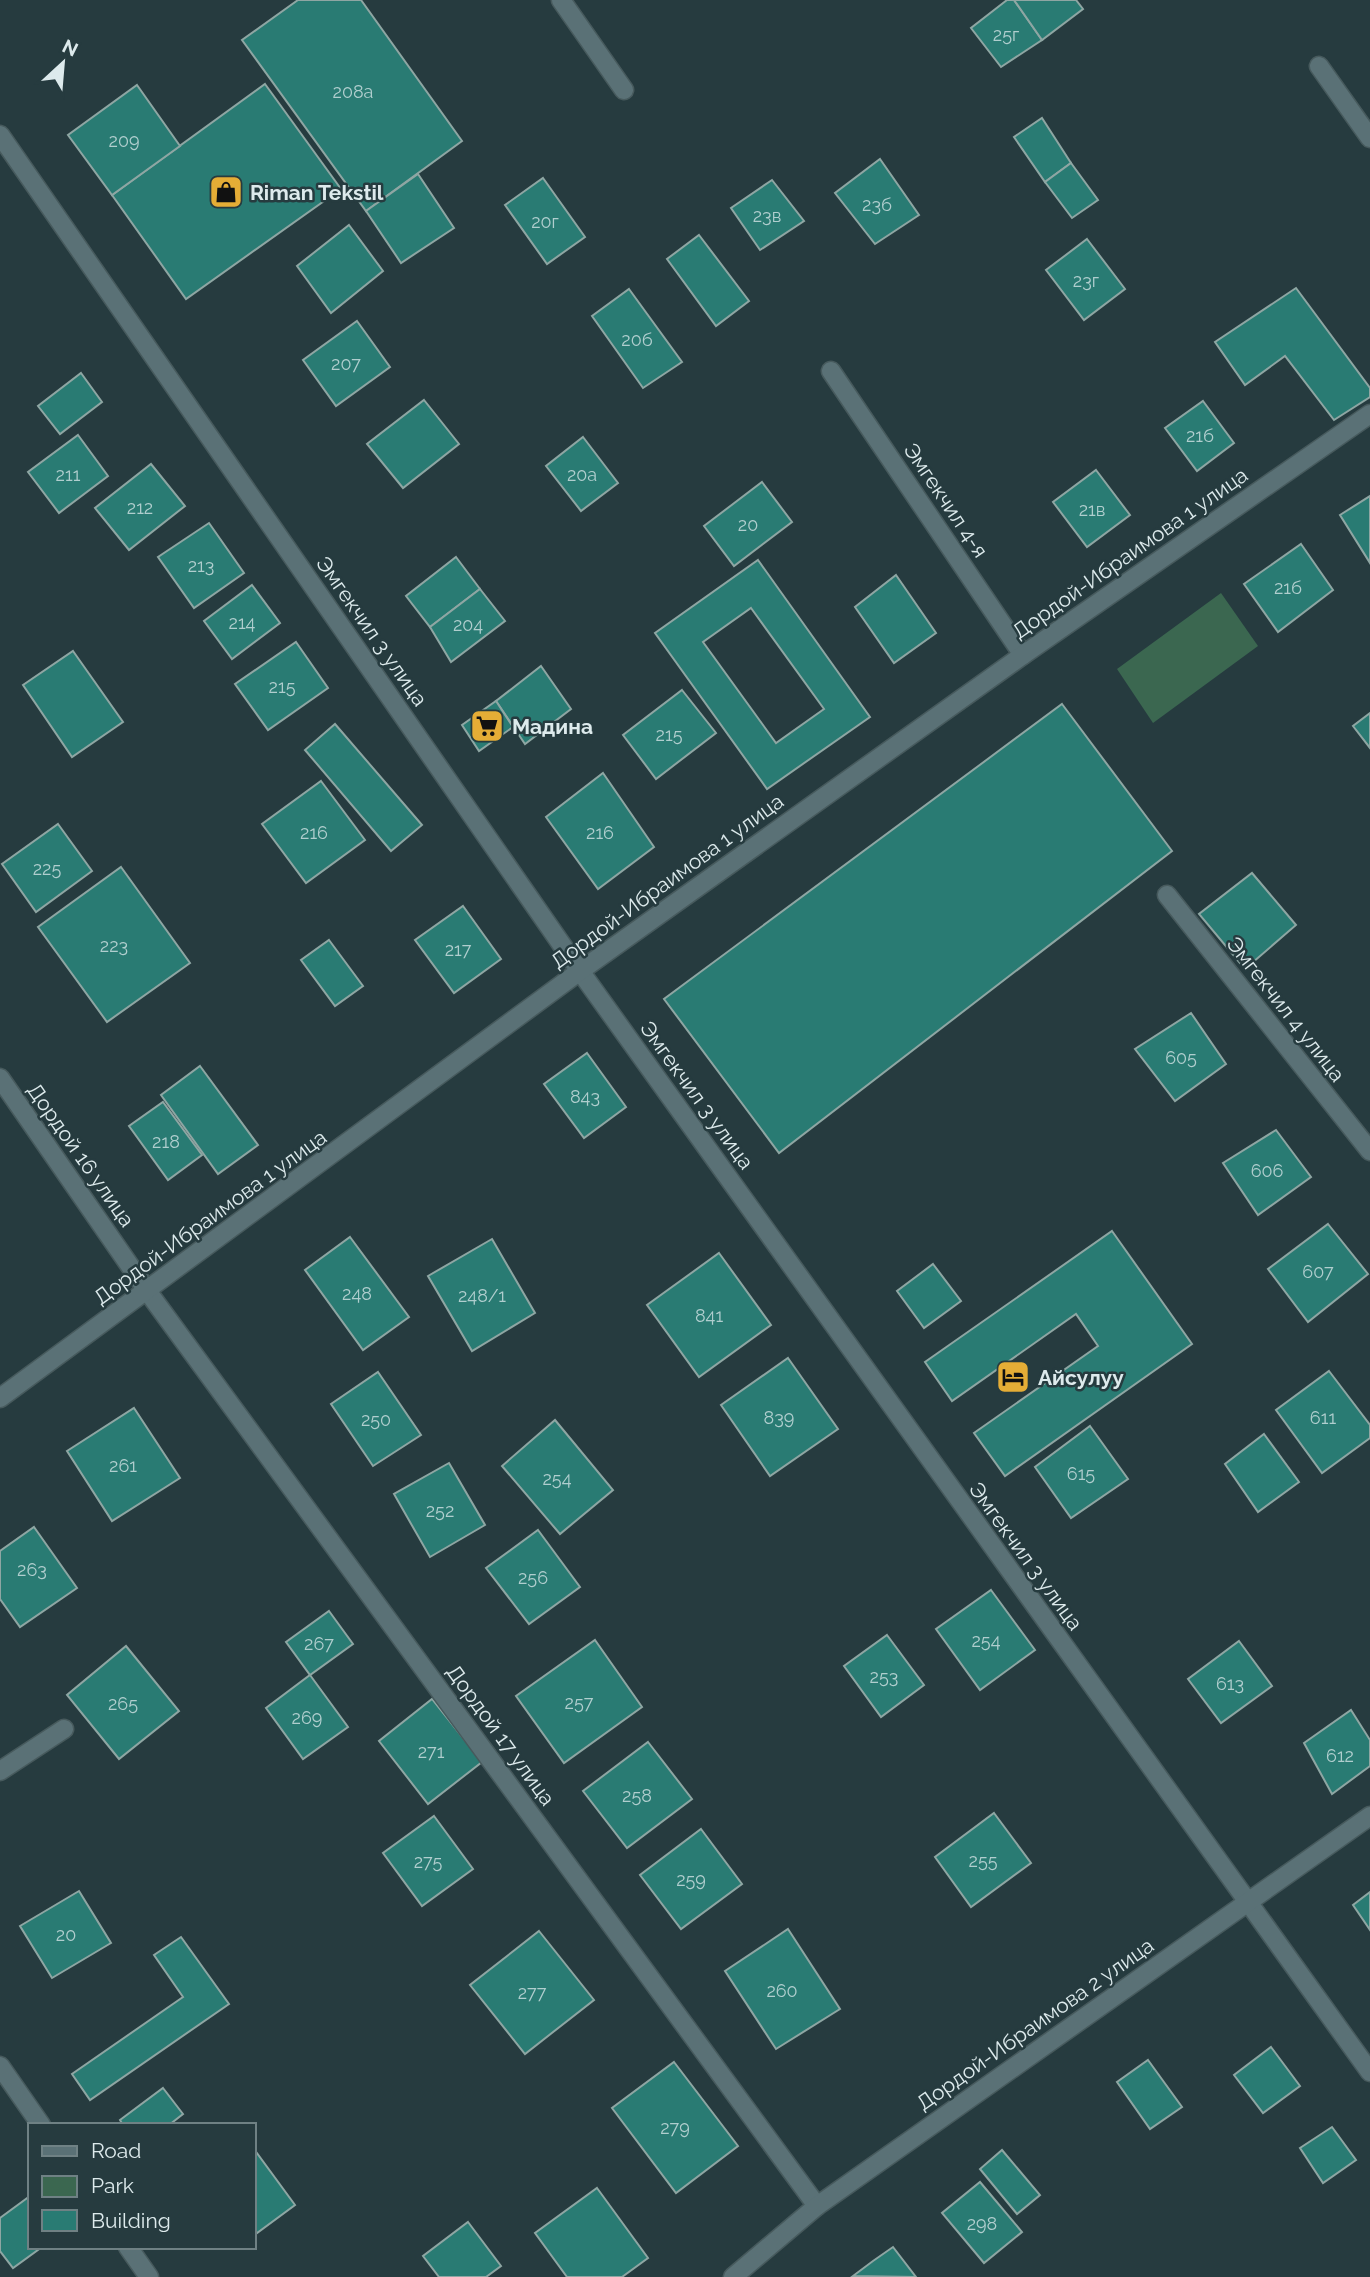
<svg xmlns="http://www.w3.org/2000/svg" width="1370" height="2277" font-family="Raleway,sans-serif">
<rect width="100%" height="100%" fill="#263b3f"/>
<!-- green -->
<polygon fill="#3b6750" points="1221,593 1258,646 1153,723 1117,669"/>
<!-- building -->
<g fill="#297b73" stroke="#8ea6a3" stroke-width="2" fill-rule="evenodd">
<polygon points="298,0 361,0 462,141 366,211 242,40"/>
<polygon points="1007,0 1014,0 1042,40 1001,67 971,28"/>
<polygon points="1014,0 1076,0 1083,9 1042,40"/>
<polygon points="265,84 341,189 186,299 112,195"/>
<polygon points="137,85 180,146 112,195 68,135"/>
<polygon points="1042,118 1071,163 1045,182 1014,137"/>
<polygon points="880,159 919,215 875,244 835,193"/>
<polygon points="1071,163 1098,200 1072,218 1045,182"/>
<polygon points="418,174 454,228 401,263 366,211"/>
<polygon points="543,178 585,237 547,264 505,205"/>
<polygon points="772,180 804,221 760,250 731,208"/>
<polygon points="349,225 383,271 331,313 297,266"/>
<polygon points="699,235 749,301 716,326 667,259"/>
<polygon points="1087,239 1125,289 1084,320 1046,270"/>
<polygon points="1296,288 1370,388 1370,397 1334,420 1285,356 1245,385 1215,342"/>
<polygon points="629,289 682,362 643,388 592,316"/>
<polygon points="357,321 390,367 336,406 303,360"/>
<polygon points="81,373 102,402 60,434 38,406"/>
<polygon points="424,400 459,444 403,488 367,444"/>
<polygon points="1203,401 1234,443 1197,471 1165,428"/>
<polygon points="78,435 108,476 59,513 28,472"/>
<polygon points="583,437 618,483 581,511 546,466"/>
<polygon points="151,464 185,506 129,550 95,508"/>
<polygon points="1096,470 1130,515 1087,547 1053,502"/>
<polygon points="762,482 792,522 734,566 704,526"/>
<polygon points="1370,496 1370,563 1340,515"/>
<polygon points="209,523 244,573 194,608 158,557"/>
<polygon points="1301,544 1333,590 1278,632 1244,584"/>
<polygon points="456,557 480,589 430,627 406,596"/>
<path d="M758,560L870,717L767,789L655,633ZM751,608L824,709L776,743L703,642Z"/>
<polygon points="896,575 936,633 894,663 855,607"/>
<polygon points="252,585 280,623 232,659 204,621"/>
<polygon points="480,589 505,621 451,662 430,627"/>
<polygon points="296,642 328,688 268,730 235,684"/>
<polygon points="73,651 123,722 72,757 23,685"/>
<polygon points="541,666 571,709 525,744 496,701"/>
<polygon points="682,690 716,733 656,779 623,735"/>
<polygon points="496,701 513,727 479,751 462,725"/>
<polygon points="1062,704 1172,851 779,1153 664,999"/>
<polygon points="1370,713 1370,748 1353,726"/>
<polygon points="335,724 422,825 391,851 305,750"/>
<polygon points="603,773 654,847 598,889 546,817"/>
<polygon points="321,781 365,840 306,883 262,824"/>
<polygon points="58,824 92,871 36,912 2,864"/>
<polygon points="121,867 190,963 107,1022 38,927"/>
<polygon points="1252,873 1296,925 1245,969 1199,914"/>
<polygon points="463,906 501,959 454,993 415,940"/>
<polygon points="329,940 363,986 335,1006 301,960"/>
<polygon points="1191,1013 1226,1064 1175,1101 1135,1049"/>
<polygon points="587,1053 626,1107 584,1138 544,1084"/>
<polygon points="200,1066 258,1145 218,1174 161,1095"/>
<polygon points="163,1102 202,1155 168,1180 129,1126"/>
<polygon points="1276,1130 1311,1177 1258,1215 1223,1163"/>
<polygon points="1328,1224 1368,1274 1308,1322 1268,1269"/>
<polygon points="1112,1231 1192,1344 1005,1476 974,1433 1098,1346 1076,1314 952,1401 925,1362"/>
<polygon points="350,1237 409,1317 363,1350 305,1270"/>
<polygon points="492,1239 535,1313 472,1351 428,1276"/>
<polygon points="719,1253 771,1325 699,1377 647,1305"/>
<polygon points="933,1264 961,1301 924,1328 897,1291"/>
<polygon points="788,1358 838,1429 770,1476 721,1405"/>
<polygon points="1329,1371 1370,1425 1370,1438 1322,1473 1276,1410"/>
<polygon points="378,1372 421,1435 373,1466 331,1404"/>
<polygon points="134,1408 180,1478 112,1521 67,1451"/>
<polygon points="555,1420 613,1490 560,1534 502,1466"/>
<polygon points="1090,1426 1128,1479 1071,1518 1035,1467"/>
<polygon points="1264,1434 1299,1482 1258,1512 1225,1464"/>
<polygon points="449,1463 485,1525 430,1557 394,1494"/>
<polygon points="34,1527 77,1588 20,1627 0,1599 0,1551"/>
<polygon points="538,1530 580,1587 529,1624 486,1568"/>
<polygon points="991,1590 1035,1650 980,1690 936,1629"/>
<polygon points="329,1611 353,1644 310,1675 286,1642"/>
<polygon points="887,1635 924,1685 881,1717 844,1666"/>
<polygon points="595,1640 642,1707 564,1763 516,1696"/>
<polygon points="1239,1641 1272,1686 1221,1723 1188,1679"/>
<polygon points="126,1646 179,1711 119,1759 67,1695"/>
<polygon points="310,1675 348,1727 303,1759 266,1708"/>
<polygon points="432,1699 482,1762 428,1804 379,1741"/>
<polygon points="1351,1710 1370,1740 1370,1766 1332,1794 1304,1743"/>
<polygon points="648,1742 692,1799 627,1848 583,1791"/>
<polygon points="994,1813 1031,1863 971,1907 935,1857"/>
<polygon points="434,1816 473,1869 422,1906 383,1853"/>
<polygon points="701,1829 742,1884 681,1929 640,1875"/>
<polygon points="79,1891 111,1943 52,1978 20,1926"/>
<polygon points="1370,1892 1370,1930 1353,1905"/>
<polygon points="788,1929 840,2009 776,2049 725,1971"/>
<polygon points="539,1931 594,2000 525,2054 470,1985"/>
<polygon points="181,1937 229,2004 90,2100 72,2074 183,1997 154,1955"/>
<polygon points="1271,2047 1300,2086 1263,2113 1234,2075"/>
<polygon points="1148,2060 1182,2107 1150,2129 1117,2082"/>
<polygon points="674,2062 738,2146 676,2193 612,2108"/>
<polygon points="163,2088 183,2114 169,2125 123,2125 120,2120"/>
<polygon points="1332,2127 1356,2160 1323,2183 1300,2148"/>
<polygon points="254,2149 295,2205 257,2233 254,2229"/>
<polygon points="1002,2150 1040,2195 1017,2214 980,2169"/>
<polygon points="980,2182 1022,2232 984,2263 942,2213"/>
<polygon points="597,2188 648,2258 622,2277 567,2277 535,2233"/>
<polygon points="30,2196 30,2247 42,2247 13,2268 0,2251 0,2218"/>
<polygon points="468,2222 501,2266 486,2277 439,2277 423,2256"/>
<polygon points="893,2247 916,2277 853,2276 873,2261"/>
</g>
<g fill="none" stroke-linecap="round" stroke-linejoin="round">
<defs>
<g id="minor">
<polyline points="561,0 624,90"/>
<polyline points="1319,66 1370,138"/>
<polyline points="0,135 580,971 1370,2072"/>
<polyline points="831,371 1023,655"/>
<polyline points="1167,895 1370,1151"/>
<polyline points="0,1078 148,1292 817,2206"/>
<polyline points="0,1398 580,971 1023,655 1370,414"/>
<polyline points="0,1771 64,1729"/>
<polyline points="0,2066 41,2125"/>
<polyline points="128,2247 149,2277"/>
<polyline points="733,2277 817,2206 1370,1816"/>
</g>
</defs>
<!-- minor casing -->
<use href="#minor" stroke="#475a5d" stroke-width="21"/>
<!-- minor -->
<use href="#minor" stroke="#5a7176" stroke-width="18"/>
</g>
<!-- icons -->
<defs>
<symbol id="shop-square" viewBox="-11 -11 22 22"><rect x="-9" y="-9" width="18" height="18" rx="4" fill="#e5ad36" stroke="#263b3f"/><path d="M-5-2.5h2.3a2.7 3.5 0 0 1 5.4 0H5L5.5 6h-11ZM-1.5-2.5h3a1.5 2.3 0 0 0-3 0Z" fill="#111"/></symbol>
<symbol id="supermarket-square" viewBox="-11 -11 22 22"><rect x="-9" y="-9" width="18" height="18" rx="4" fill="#e5ad36" stroke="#263b3f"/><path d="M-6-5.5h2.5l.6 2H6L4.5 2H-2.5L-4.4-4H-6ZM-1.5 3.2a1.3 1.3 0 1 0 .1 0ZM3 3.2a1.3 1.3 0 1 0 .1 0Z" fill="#111"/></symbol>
<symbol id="hotel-square" viewBox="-11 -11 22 22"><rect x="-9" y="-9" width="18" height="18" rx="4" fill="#e5ad36" stroke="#263b3f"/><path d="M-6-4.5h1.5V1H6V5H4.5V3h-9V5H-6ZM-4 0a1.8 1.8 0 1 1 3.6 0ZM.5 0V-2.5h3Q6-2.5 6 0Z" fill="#111"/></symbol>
</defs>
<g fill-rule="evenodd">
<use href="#shop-square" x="207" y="173" width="38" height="38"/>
<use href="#supermarket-square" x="468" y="707" width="38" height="38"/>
<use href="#hotel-square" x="994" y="1358" width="38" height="38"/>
</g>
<g text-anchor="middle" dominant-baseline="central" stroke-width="5" stroke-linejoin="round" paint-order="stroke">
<!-- number labels -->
<g font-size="18" fill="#b0cece">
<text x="1006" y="34">25г</text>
<text x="353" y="91">208а</text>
<text x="124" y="140">209</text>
<text x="877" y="204">23б</text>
<text x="767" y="215">23в</text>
<text x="545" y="221">20г</text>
<text x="1086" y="280">23г</text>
<text x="637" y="339">20б</text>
<text x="346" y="363">207</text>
<text x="1200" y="435">21б</text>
<text x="68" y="474">211</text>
<text x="582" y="474">20а</text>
<text x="140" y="507">212</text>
<text x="1092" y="509">21в</text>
<text x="748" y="524">20</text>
<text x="201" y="565">213</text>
<text x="1288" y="587">21б</text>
<text x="242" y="622">214</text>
<text x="468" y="624">204</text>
<text x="282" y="686">215</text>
<text x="669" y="734">215</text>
<text x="314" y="832">216</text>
<text x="600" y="832">216</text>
<text x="47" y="868">225</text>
<text x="114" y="945">223</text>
<text x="458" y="949">217</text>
<text x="1181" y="1057">605</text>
<text x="585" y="1096">843</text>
<text x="166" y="1141">218</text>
<text x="1267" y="1170">606</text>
<text x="1318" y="1271">607</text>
<text x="357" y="1293">248</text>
<text x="482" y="1295">248/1</text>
<text x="709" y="1315">841</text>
<text x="779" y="1417">839</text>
<text x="1323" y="1417">611</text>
<text x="376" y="1419">250</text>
<text x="123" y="1465">261</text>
<text x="1081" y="1473">615</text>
<text x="557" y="1478">254</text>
<text x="440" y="1510">252</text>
<text x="32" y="1569">263</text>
<text x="533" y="1577">256</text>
<text x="986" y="1640">254</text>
<text x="319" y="1643">267</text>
<text x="884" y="1676">253</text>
<text x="1230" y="1683">613</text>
<text x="579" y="1702">257</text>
<text x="123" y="1703">265</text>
<text x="307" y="1717">269</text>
<text x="431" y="1751">271</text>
<text x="1340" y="1755">612</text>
<text x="637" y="1795">258</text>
<text x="983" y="1860">255</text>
<text x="428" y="1861">275</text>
<text x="691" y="1879">259</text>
<text x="66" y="1934">20</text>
<text x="782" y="1990">260</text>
<text x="532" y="1992">277</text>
<text x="675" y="2127">279</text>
<text x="982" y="2223">298</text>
</g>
<!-- poi labels -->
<g font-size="21" font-weight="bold" fill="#ddeaec" stroke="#263b3f" text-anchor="start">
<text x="250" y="192">Riman Tekstil</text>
<text x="512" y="726">Мадина</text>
<text x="1038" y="1377">Айсулуу</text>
</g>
<!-- street labels -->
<g font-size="21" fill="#ddeaec" stroke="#263b3f">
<text transform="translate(946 500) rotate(56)">Эмгекчил 4-я</text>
<text transform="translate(1130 553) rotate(-35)">Дордой-Ибраимова 1 улица</text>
<text transform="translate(372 631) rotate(55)">Эмгекчил 3 улица</text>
<text transform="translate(667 881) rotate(-36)">Дордой-Ибраимова 1 улица</text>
<text transform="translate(1286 1009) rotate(52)">Эмгекчил 4 улица</text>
<text transform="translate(697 1095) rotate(54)">Эмгекчил 3 улица</text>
<text transform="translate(81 1155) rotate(55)">Дордой 16 улица</text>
<text transform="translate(210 1217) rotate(-36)">Дордой-Ибраимова 1 улица</text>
<text transform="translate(1026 1556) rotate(54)">Эмгекчил 3 улица</text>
<text transform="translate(501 1735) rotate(54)">Дордой 17 улица</text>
<text transform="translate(1035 2024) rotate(-35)">Дордой-Ибраимова 2 улица</text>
</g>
</g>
<!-- legend -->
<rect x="28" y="2123" width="228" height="126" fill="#263b3f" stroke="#6f8184" stroke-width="2"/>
<rect x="42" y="2146" width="35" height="10" fill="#5a7176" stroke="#6f8184" stroke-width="2"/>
<text x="91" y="2158" font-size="21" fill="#ddeaec">Road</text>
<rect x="42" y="2176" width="35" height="21" fill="#3b6750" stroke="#6f8184" stroke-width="2"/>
<text x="91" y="2193" font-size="21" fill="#ddeaec">Park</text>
<rect x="42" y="2210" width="35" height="21" fill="#297b73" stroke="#6f8184" stroke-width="2"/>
<text x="91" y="2228" font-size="21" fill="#ddeaec">Building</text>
<!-- north arrow -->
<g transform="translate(63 63) rotate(26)" stroke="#263b3f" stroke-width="5" paint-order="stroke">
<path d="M0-5L12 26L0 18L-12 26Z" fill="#ddeaec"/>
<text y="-10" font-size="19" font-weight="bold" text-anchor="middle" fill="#ddeaec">N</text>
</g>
</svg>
